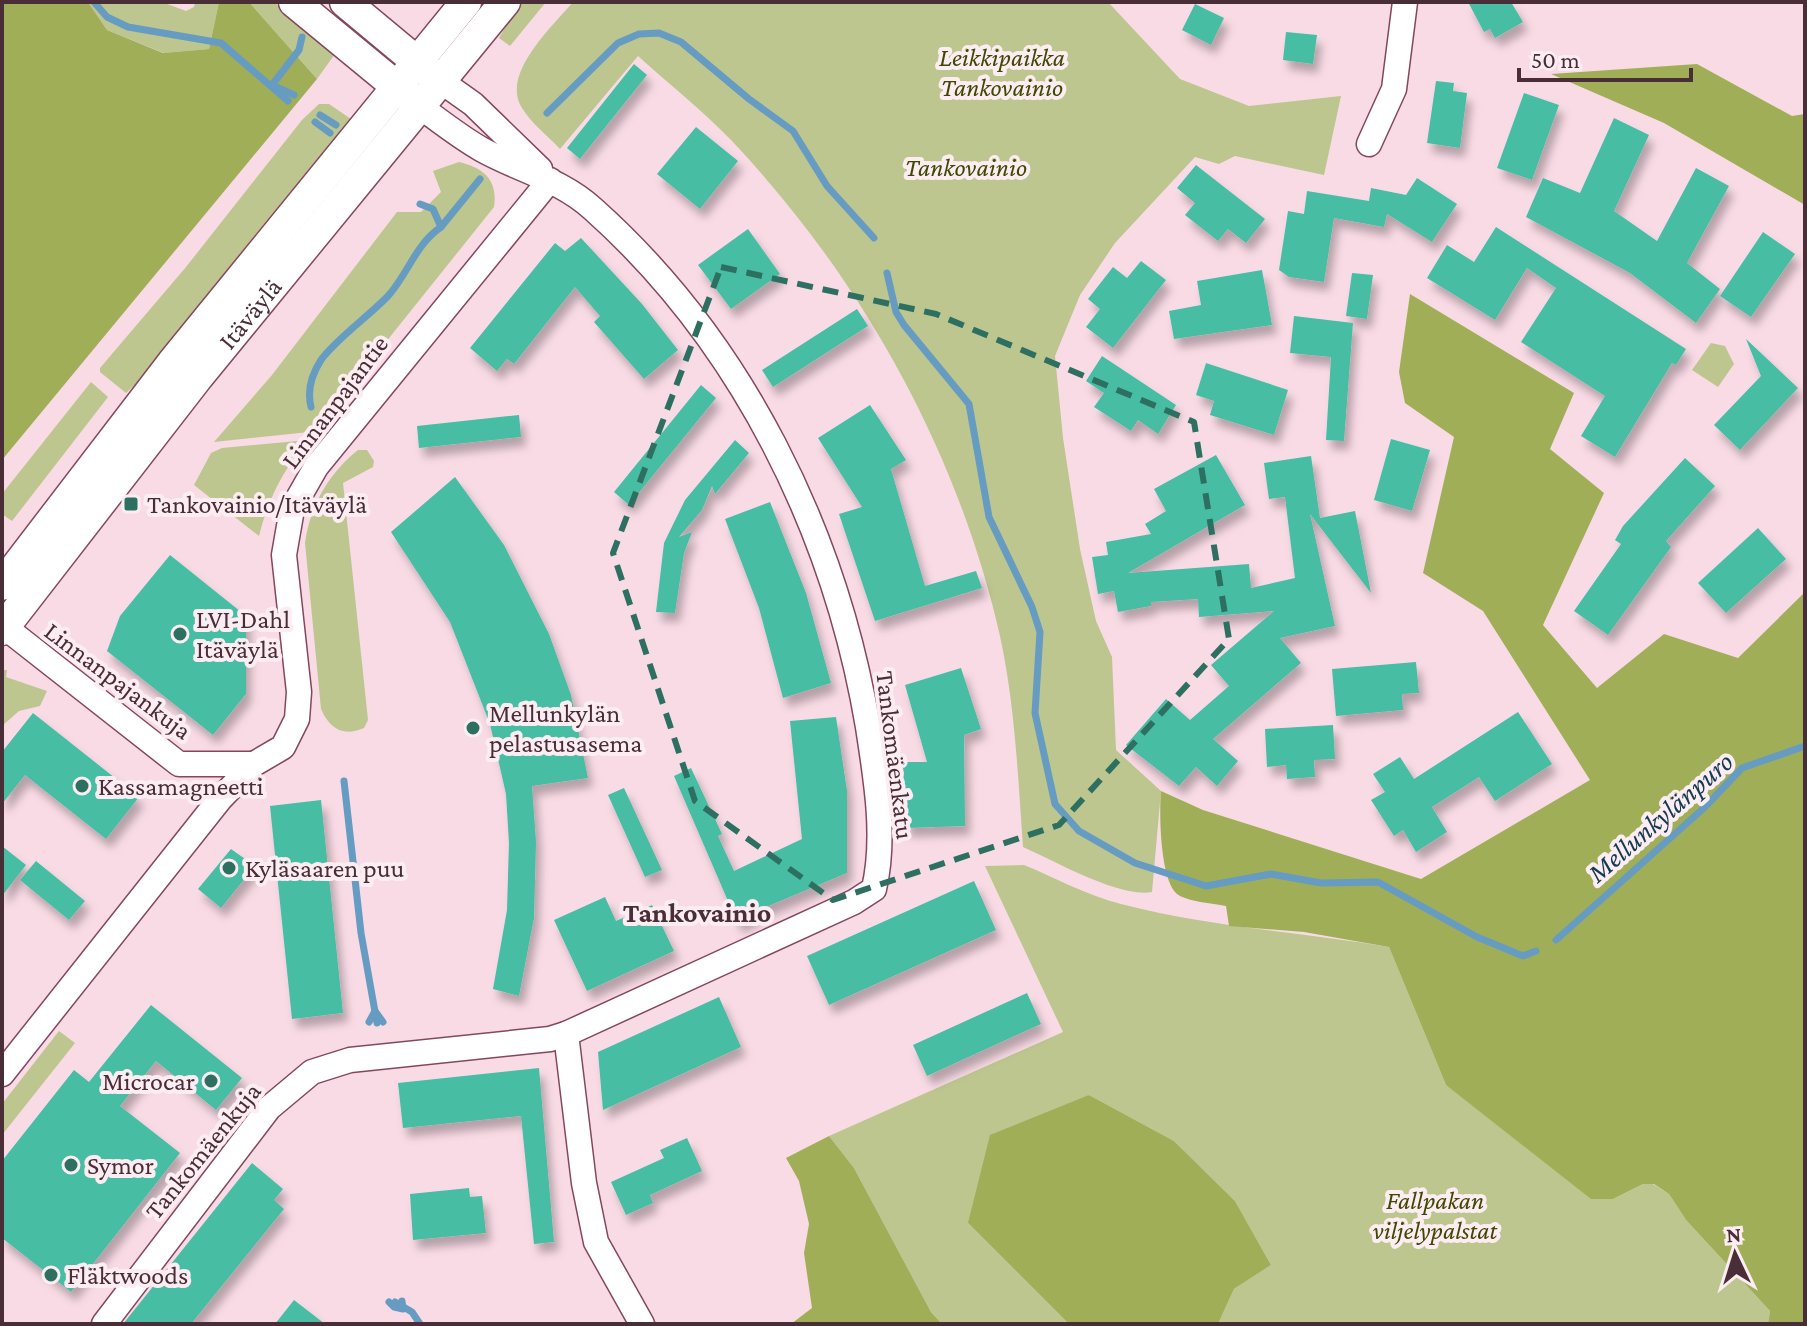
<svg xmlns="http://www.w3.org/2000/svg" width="1807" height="1326" font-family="'Crimson Pro',serif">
<defs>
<filter id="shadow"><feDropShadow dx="5" dy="9" stdDeviation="4" flood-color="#0004"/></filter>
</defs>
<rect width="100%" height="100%" fill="#f9dbe5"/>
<!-- green -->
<g fill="#bcc68e">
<polygon points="88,2 162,2 186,11 194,7 195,2 219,2 209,49 164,53 107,30"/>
<polygon points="249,2 274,2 335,54 317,79"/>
<polygon points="520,2 546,2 510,46 499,38"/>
<path d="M573,2H1108L1180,79L1249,106L1341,96L1324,175L1235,156L1219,164L1195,157L1115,243L1080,295L1055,356L1063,438L1080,549L1096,621L1112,657L1116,750L1161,791L1152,892C1119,898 1055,861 1023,847C1018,777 1015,705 1000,636C958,451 862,279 732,141C703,111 669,84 638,56L560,149C548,136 531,123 522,108C500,74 553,26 573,2Z"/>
<polygon points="319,104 329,104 351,119 336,145 172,350 126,393 100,372 100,368 186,267 302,120"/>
<path d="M459,162C484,168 498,180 494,207L329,413L309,432L214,442L272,375L397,212H421L441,192L433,171Z"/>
<polygon points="1711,343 1725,346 1734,364 1718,387 1692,370"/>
<polygon points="91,382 108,397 12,521 2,514 2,494"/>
<path d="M308,440C283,470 268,499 259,536L194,485L211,453L222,448Z"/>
<path d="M358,450H367L374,461L373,467L343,483L368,720L364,728C343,737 330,729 321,709L305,543C310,506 328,474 358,450Z"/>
<polygon points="2,670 7,670 6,677 47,691 40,706 19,711 2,726"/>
<path d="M1024,865C1056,878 1088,896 1121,904C1209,927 1300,932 1389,947L1446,1085L1613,1199L1643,1184H1653L1669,1194L1686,1220L1770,1311L1768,1324H1218L1234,1289L1271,1265L1235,1201L1174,1141L1089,1095L968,1223L1069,1324H942L931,1312L854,1168L829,1136L1063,1032L985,866Z"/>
<polygon points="59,1031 75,1043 2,1135 2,1104"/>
</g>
<!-- forest -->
<g fill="#a1ae58">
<polygon points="2,2 88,2 107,30 163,53 209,49 219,2 249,2 317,79 2,460"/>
<polygon points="1697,64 1792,116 1805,114 1805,205 1664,123 1551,74"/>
<path d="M1410,294L1574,393L1550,449L1604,493L1543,625L1597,688L1664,634L1738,658L1805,592V1324H1768L1770,1311L1686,1220L1669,1194L1654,1184H1643L1613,1199H1591L1446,1085L1389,947L1304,932L1229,926L1226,906C1212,903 1188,902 1177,894C1160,880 1159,813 1161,791L1203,810L1421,879L1590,780L1483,611L1423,573L1454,437L1405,403L1399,372Z"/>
<polygon points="1089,1095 1174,1141 1235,1201 1271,1265 1234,1289 1218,1324 1069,1324 968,1223 990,1135"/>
<polygon points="829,1136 854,1168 931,1312 942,1324 791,1324 812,1308 804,1253 809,1224 799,1181 786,1158"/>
</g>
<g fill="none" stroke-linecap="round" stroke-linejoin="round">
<!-- stream -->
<g stroke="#669bc2" stroke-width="7">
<polyline points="94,2 107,17 128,27 221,43 288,101"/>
<polyline points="294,95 272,85 299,50 302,37"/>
<polyline points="547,113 618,43 639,34 659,33 681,42 749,99 793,131 827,186 874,238"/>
<polyline points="320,115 336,125"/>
<polyline points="315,122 330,133"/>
<polyline points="441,227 480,179"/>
<polyline points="887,273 896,312 904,325 969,404 989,517 1032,607 1040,632 1035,713 1055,804 1079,831 1135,863 1206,886 1271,874 1321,883 1378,882 1477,937 1523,956 1536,951"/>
<path d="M311,407C307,391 312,374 321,360C335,340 370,315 388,296C408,274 415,245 441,227L433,209L420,204"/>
<polyline points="344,781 361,933 377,1023"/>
<polyline points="1556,940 1705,807 1742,768 1805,746"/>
<polyline points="369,1022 375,1011 383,1022"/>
<polyline points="389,1302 394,1307 403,1309 402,1301"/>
<polyline points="395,1302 412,1312 420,1324"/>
</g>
</g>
<!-- building -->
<g fill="#46bda4" filter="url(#shadow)">
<polygon points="1468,2 1511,2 1523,22 1495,38 1490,29 1484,32"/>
<polygon points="1195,4 1224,18 1211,45 1182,30"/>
<polygon points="1286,32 1317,35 1313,64 1283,60"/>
<polygon points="634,64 647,75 580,159 567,148"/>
<polygon points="1436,81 1454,83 1453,91 1467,93 1460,148 1427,143"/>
<polygon points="1524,93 1559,105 1532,180 1497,168"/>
<polygon points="1614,118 1649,135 1614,211 1657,241 1696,168 1729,186 1687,263 1720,289 1696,323 1630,273 1526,217 1543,178 1580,193"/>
<polygon points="696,127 738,161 700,209 657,174"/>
<polygon points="1196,165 1265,219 1246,243 1228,229 1218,241 1185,215 1195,203 1177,188"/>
<polygon points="1417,178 1457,204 1432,242 1387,214 1384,227 1334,218 1324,282 1289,277 1279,270 1288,211 1304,214 1307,191 1369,201 1371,188 1406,195"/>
<polygon points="1496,227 1686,349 1676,365 1672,363 1615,457 1581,436 1605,396 1521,342 1556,288 1527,268 1495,320 1427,278 1447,245 1474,262"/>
<polygon points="748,229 780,274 731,309 698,265"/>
<polygon points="1763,232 1795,254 1751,317 1720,296"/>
<polygon points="581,238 642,304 678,350 644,379 594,322 600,316 575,287 514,364 507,359 497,371 470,348 555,243 565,251"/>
<polygon points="1141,261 1166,280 1113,348 1086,327 1100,309 1088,299 1113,267 1127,278"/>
<polygon points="1262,270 1272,325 1174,339 1169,311 1201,305 1197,281"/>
<polygon points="1352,273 1373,275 1367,319 1346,316"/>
<polygon points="857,309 868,326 773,387 762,370"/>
<polygon points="1294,316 1353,323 1344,441 1326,440 1331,357 1290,353"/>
<polygon points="1746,339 1798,388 1740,450 1714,425 1761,376"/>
<polygon points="1102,356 1176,405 1158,434 1138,420 1131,431 1094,407 1104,393 1086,381"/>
<polygon points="1206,363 1288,390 1274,435 1210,415 1214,401 1196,395"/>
<polygon points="701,385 716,398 629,505 614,492"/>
<polygon points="870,405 906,460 891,469 925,586 976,571 982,588 875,621 839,514 862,507 818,438"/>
<polygon points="519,415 521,437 419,448 417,426"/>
<polygon points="1391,439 1430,450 1412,511 1374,500"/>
<polygon points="735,440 749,453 715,494 712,486 702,510 679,537 692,532 684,553 675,613 656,612 664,543 685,500"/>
<polygon points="1216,455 1245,505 1128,573 1249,564 1251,588 1295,578 1285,497 1269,499 1264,463 1311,456 1320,518 1355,511 1371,593 1310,514 1335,626 1280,638 1301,663 1213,739 1238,761 1217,786 1196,767 1179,786 1126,745 1166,699 1190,720 1229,686 1211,665 1274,611 1199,617 1198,599 1151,602 1151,606 1118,612 1114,591 1098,594 1092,557 1108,555 1106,542 1151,534 1145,524 1166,511 1154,489"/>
<polygon points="1685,458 1715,486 1666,541 1671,547 1608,635 1574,611 1621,544 1615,540 1623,526"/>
<polygon points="455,477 504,545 549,634 571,695 588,778 532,786 536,842 534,918 519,996 493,989 507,910 509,843 506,794 490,724 450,622 391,532"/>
<polygon points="770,502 806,593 831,683 783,698 759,608 725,519"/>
<polygon points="1758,528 1786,559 1726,613 1698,583"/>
<polygon points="170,555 246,616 246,694 213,735 107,651 120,616"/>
<polygon points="1416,662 1419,693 1402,694 1403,710 1336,716 1332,669"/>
<polygon points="961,668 981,729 964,735 965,826 905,828 903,762 927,762 905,685"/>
<polygon points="1518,712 1552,764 1495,801 1479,777 1432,807 1447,832 1416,852 1403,830 1394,836 1371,800 1385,792 1373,774 1400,757 1414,779"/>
<polygon points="33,713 139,797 106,839 25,775 2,804 2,752"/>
<polygon points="836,717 847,791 847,873 754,912 755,916 738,924 674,776 691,768 722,834 718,836 734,871 802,839 790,721"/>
<polygon points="1333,725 1335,759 1314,760 1315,777 1287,779 1286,765 1267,767 1265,729"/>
<polygon points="624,788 662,870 645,877 608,795"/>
<polygon points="321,800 343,1013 292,1019 270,806"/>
<polygon points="2,846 26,865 2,896"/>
<polygon points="231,849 255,866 221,908 198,889"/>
<polygon points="36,861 85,901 69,920 20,880"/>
<polygon points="974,881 996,930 829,1005 807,956"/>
<polygon points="605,897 616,921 652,905 674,951 587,991 554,920"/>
<polygon points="1027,993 1041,1024 927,1076 913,1045"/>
<polygon points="719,997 741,1047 603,1110 598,1052"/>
<polygon points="151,1005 242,1078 216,1110 156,1061 120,1106 180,1153 71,1292 2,1238 2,1161 74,1070 89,1082"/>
<polygon points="539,1068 554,1242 534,1244 521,1116 403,1128 398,1083"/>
<polygon points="687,1138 702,1171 650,1195 653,1203 626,1215 611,1182 664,1158 660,1150"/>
<polygon points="252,1163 283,1189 274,1200 284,1209 191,1324 123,1324"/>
<polygon points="469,1188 470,1197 482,1196 486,1233 413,1240 410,1194"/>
<polygon points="294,1300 325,1324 275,1324"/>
</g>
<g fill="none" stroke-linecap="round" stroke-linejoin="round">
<defs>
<g id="minor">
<polyline points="442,82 473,104 540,169"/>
<polyline points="1369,144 1394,89 1405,2"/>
<polyline points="2,625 179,764 254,764"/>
<polyline points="566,1034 584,1183 596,1242 642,1324"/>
<polyline points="2,1074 220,799 254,764 283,747 297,719 299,692 284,555 292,509 316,467 550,180"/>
<path d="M104,1324L269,1108L312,1072L350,1060L550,1039L566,1034L854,902L874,889C886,837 876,779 868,727C835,531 742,342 593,209C560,179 518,170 481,149C460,137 441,122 422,108"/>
</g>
<g id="major">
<polyline points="294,2 413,100"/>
<polyline points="345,2 434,76"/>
<polyline points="2,585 172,363 466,2"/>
<path id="s1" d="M2,630L198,377L505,2"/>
</g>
</defs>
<!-- minor casing -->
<use href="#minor" stroke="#84475f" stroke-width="27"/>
<!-- major casing -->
<use href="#major" stroke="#84475f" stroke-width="33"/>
<!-- minor -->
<use href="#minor" stroke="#fff" stroke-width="24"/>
<!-- major -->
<use href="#major" stroke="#fff" stroke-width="30"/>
</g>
<!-- marked area -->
<path fill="none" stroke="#2d7061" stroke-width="6" stroke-dasharray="16 10" stroke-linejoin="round" d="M721,267L936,314L1194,422L1229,639L1059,825L833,900L695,801L613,553Z"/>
<!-- markers -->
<g fill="#2d7061" stroke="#fcedf2" stroke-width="3">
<rect x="123" y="496" width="16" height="16" rx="4"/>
<circle cx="180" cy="634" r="8"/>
<circle cx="473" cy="728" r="8"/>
<circle cx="82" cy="786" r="8"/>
<circle cx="229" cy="868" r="8"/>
<circle cx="211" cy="1081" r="8"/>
<circle cx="71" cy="1165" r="8"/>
<circle cx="51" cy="1275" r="8"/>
</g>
<g text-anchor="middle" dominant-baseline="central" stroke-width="8" stroke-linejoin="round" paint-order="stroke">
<!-- park labels -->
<g font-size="26" font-style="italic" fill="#3f4702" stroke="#fcedf2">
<text x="1002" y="57">Leikkipaikka<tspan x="1002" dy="30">Tankovainio</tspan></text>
<text x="966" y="167">Tankovainio</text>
<text x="1435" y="1200">Fallpakan<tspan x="1435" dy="30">viljelypalstat</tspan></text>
</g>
<!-- street labels -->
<g font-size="26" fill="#492d37" stroke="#fcedf2">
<text stroke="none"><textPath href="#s1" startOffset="402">Itäväylä</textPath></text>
<text transform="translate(335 402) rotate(-53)">Linnanpajantie</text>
<text transform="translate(118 681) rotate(37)">Linnanpajankuja</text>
<text transform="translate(895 755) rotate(83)">Tankomäenkatu</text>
<text transform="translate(203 1151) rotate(-51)">Tankomäenkuja</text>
</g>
<!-- poi labels -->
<g font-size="26" fill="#492d37" stroke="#fcedf2" text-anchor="start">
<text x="147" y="504">Tankovainio/Itäväylä</text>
<text x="196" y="619">LVI-Dahl<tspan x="196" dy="30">Itäväylä</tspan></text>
<text x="489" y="713">Mellunkylän<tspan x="489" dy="30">pelastusasema</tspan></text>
<text x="98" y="786">Kassamagneetti</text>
<text x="245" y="868">Kyläsaaren puu</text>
<text x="195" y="1081" text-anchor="end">Microcar</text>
<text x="87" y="1165">Symor</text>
<text x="67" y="1275">Fläktwoods</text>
</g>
<!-- water labels -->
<g font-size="28" font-style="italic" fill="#143a4f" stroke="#fcedf2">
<text transform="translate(1660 817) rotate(-41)">Mellunkylänpuro</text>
</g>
<!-- neighbourhood labels -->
<g font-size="28" font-weight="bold" fill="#492d37" stroke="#fcedf2">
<text x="697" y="912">Tankovainio</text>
</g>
</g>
<!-- border -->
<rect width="1807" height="1326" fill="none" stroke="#492d37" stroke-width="8"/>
<!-- north arrow -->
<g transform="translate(1735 1254) rotate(356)" stroke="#fcedf2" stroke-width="6" paint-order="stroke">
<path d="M0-6L14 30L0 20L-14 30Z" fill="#492d37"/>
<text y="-12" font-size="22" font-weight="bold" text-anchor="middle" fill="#492d37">N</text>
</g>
<!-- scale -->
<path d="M1519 68v12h172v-12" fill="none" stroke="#492d37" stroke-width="4"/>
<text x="1531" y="68" font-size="24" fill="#492d37" stroke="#fcedf2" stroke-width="6" paint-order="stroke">50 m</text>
</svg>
